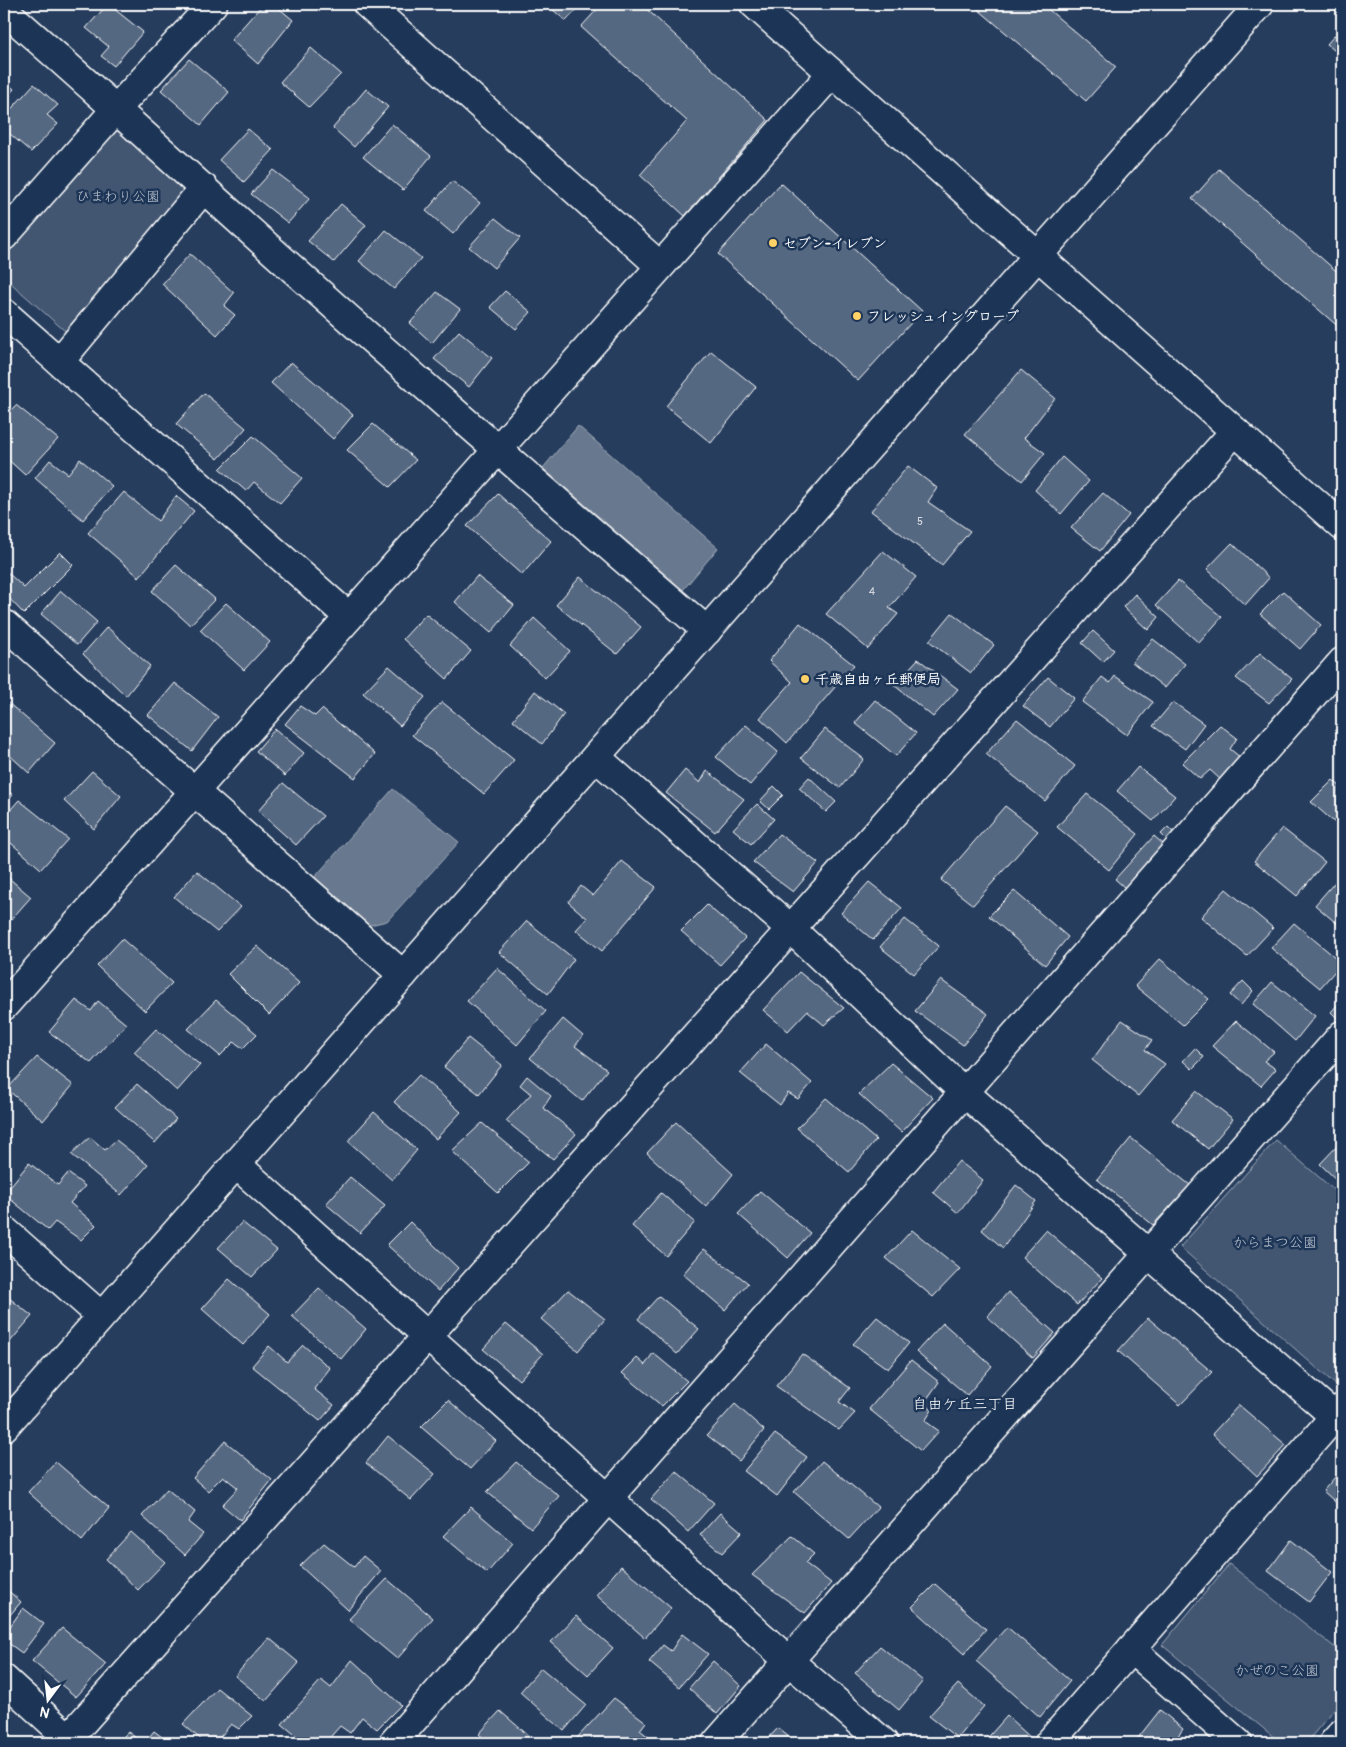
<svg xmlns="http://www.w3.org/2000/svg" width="1346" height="1747" font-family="Pangolin,'Klee One',sans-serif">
<rect width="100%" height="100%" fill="#263d5e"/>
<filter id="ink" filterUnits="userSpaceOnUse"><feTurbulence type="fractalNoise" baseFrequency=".02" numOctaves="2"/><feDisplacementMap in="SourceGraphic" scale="10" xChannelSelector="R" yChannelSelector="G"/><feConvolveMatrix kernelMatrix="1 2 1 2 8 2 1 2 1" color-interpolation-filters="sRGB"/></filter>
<g filter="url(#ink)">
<!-- green -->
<g fill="#425672" stroke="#a0aab8">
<polygon points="113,127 185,192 65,331 4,277 4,258"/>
<polygon points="1276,1140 1342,1197 1342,1380 1337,1386 1180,1247"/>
<polygon points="1229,1564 1342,1653 1342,1700 1306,1743 1281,1743 1162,1645"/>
</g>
<!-- water -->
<g fill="#67788e" stroke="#a4aebb">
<polygon points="578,426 718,548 683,590 543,468"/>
<polygon points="393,789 459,842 387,921 366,926 314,878"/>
</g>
<!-- building -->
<g fill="#556781" stroke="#fff">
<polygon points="108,4 143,32 114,66 101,56 109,47 86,28"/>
<polygon points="263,4 274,4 293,20 258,64 231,40"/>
<polygon points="546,4 582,4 566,21"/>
<polygon points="602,4 641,4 768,120 685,216 640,175 687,121 581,27"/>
<polygon points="972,4 1042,4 1116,67 1086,101"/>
<polygon points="1342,27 1342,57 1327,44"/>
<polygon points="311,48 341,74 309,107 280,82"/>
<polygon points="189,59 229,92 201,125 161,90"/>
<polygon points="4,80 14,89 4,100"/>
<polygon points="34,84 58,105 47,115 58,124 31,152 4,129 4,117"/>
<polygon points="366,89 388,107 354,147 333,128"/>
<polygon points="392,124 431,156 403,190 363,157"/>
<polygon points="248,129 273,150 244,182 219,160"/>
<polygon points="1219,169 1342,276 1342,330 1192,199"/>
<polygon points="273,170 310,198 288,223 251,194"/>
<polygon points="452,181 480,203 453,234 426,211"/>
<polygon points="781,183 922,311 858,381 718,254"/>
<polygon points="341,204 366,225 334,262 308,241"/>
<polygon points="495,218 520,238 494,268 469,247"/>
<polygon points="386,230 421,258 394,289 359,261"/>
<polygon points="190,254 234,293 224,306 235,315 217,335 162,284"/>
<polygon points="505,291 531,312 516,329 490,307"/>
<polygon points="437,292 460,309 432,343 410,323"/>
<polygon points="459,331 492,358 469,387 434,359"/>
<polygon points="711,351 756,387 711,443 666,406"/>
<polygon points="291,362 353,415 333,439 271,383"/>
<polygon points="1021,370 1055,398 1024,438 1045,453 1022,481 965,434"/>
<polygon points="204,393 246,428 218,459 176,424"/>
<polygon points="16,405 58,439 25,475 4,456 4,417"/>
<polygon points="373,424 416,460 390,487 347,450"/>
<polygon points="253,436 302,478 280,503 254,482 246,491 220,469"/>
<polygon points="1062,457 1089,481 1061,514 1035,490"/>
<polygon points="80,459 112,486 83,520 35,478 50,460 68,474"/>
<polygon points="908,466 937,488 928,502 970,531 942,565 871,511"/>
<polygon points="124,492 158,521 176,496 194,511 139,577 88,533"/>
<polygon points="1103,493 1129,515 1100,551 1071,528"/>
<polygon points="498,494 551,541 522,575 467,526"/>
<polygon points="1232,543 1269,578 1245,605 1207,569"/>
<polygon points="883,551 916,577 889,608 898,614 868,649 826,614"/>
<polygon points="60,552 73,565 24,614 4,593 4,569 24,588"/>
<polygon points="176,565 215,599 190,625 152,591"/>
<polygon points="477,576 514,605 491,633 455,602"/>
<polygon points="580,577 641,627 617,654 556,605"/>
<polygon points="1178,581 1222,617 1199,643 1156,605"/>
<polygon points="61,591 97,622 77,645 41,614"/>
<polygon points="1283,591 1321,625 1300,649 1260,614"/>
<polygon points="1135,594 1159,617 1148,630 1123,607"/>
<polygon points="226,603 270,642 244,670 200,630"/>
<polygon points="952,613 994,645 971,673 929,641"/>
<polygon points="426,614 471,651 447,679 403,639"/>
<polygon points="534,618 570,651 545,678 510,646"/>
<polygon points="800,623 854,665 787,743 760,718 792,682 769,661"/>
<polygon points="107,627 150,666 126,696 83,654"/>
<polygon points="1093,631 1114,650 1103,662 1082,643"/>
<polygon points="1153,639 1185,664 1165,688 1132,662"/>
<polygon points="1260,653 1292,679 1269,703 1236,678"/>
<polygon points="918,659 958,689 933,717 894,685"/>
<polygon points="389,666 425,697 400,726 363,693"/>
<polygon points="1115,676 1153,702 1127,735 1082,702 1102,677 1110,683"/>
<polygon points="1048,677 1074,698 1050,727 1023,706"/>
<polygon points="175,683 218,717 192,751 148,715"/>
<polygon points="535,691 564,714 542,744 513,720"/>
<polygon points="875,700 916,733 896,756 855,723"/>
<polygon points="7,702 55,743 29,773 4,750 4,706"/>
<polygon points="442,702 514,760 484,794 412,735"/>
<polygon points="1173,702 1204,724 1185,749 1153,726"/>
<polygon points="300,706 315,716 322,709 375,754 355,778 285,724"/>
<polygon points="1017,719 1075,766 1045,801 986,754"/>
<polygon points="746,725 778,752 750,785 716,757"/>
<polygon points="1220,725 1237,738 1230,749 1241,758 1222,781 1210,770 1200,779 1182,763"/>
<polygon points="275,729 304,753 285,776 256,751"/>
<polygon points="825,729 864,759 840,788 801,758"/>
<polygon points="1138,767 1175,796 1153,821 1117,791"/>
<polygon points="685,770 700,783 707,771 744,799 715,832 666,793"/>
<polygon points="92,771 121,796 94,829 64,801"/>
<polygon points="809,777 836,802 826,812 799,788"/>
<polygon points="1333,780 1342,788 1342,829 1311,802"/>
<polygon points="283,783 323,816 296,845 258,811"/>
<polygon points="774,786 783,795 769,809 760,801"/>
<polygon points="4,788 13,795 4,805"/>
<polygon points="1087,794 1138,834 1109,870 1057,827"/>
<polygon points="19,800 68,839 41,869 4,837 4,817"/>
<polygon points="757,804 774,819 751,844 733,829"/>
<polygon points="1005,806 1038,831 973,905 941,880"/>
<polygon points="1168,827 1181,840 1174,847 1161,834"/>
<polygon points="1282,828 1325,862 1297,896 1254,861"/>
<polygon points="779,834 818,863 793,892 753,862"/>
<polygon points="1154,836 1172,852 1133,895 1115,879"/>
<polygon points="622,861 656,887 602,951 576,930 587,918 568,902 581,886 593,896"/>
<polygon points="197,871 241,907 217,932 174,897"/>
<polygon points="4,874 31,897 7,924 4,921"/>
<polygon points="1342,874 1342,928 1315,905"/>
<polygon points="869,882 902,908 873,940 841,913"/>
<polygon points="1226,889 1273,928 1247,956 1201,917"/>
<polygon points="1014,891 1068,937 1045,965 989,916"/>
<polygon points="707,905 745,938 720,965 681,931"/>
<polygon points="905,919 939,946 914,974 880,947"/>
<polygon points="527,921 574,959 548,994 499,952"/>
<polygon points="1294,923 1342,963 1320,988 1271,948"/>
<polygon points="122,939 172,983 145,1011 97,966"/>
<polygon points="257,946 299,983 269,1015 228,974"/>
<polygon points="1160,959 1209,999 1183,1025 1135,986"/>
<polygon points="497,968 546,1011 517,1045 467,1001"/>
<polygon points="799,972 844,1008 824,1025 807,1011 788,1031 763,1010"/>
<polygon points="941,980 988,1014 963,1045 915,1011"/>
<polygon points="1243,981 1253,991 1241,1005 1230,995"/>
<polygon points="1272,982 1315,1016 1295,1041 1253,1004"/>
<polygon points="76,1000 91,1011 98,1001 126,1024 91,1063 49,1032"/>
<polygon points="216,1000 257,1034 243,1048 234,1042 220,1056 188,1029"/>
<polygon points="1339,1003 1342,1006 1342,1017 1339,1020 1331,1012"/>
<polygon points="563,1019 583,1036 575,1046 607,1070 582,1101 530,1058"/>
<polygon points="1122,1020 1152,1040 1145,1050 1165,1064 1138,1096 1092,1060"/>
<polygon points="1236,1021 1274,1052 1264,1061 1276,1069 1261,1086 1212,1046"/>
<polygon points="156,1029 200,1065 177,1091 134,1052"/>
<polygon points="468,1038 502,1065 479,1094 444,1067"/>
<polygon points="766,1044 812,1083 798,1099 788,1093 780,1105 740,1073"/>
<polygon points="1195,1048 1204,1057 1192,1069 1183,1061"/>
<polygon points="37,1057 73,1085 43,1121 7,1089"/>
<polygon points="891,1063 933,1098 901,1132 859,1094"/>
<polygon points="419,1075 461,1112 436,1139 394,1102"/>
<polygon points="527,1076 551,1096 543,1108 576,1134 553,1159 506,1121 531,1094 520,1085"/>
<polygon points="137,1084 176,1119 155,1143 115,1107"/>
<polygon points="1196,1091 1233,1119 1208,1149 1172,1120"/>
<polygon points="826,1098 876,1140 849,1172 797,1128"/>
<polygon points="374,1112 417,1150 392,1180 348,1141"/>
<polygon points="676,1122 733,1174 706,1207 647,1153"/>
<polygon points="482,1123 529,1162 498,1193 452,1151"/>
<polygon points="90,1137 105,1150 116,1140 148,1165 121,1195 71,1154"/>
<polygon points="1131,1138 1190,1185 1153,1225 1097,1179"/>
<polygon points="1340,1143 1342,1145 1342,1185 1320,1164"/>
<polygon points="959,1161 983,1180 958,1213 933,1192"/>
<polygon points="29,1163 58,1185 68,1173 85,1186 70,1203 96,1225 81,1240 55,1222 48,1230 4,1194"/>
<polygon points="350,1177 385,1206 360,1233 326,1204"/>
<polygon points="1016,1185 1036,1201 1003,1248 982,1230"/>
<polygon points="760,1191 810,1233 788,1258 738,1214"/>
<polygon points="661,1193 695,1222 666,1256 632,1226"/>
<polygon points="242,1222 277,1250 252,1277 218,1248"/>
<polygon points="410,1222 458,1268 438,1291 387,1245"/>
<polygon points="912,1230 960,1269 933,1297 886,1258"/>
<polygon points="1046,1230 1102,1278 1077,1305 1022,1257"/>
<polygon points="704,1249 748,1283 725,1310 683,1274"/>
<polygon points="229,1279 270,1314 243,1345 202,1309"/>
<polygon points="319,1288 366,1329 341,1359 292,1316"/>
<polygon points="568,1290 605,1319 578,1351 541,1319"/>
<polygon points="1008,1292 1055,1333 1033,1358 987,1317"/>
<polygon points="4,1294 32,1316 4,1349"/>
<polygon points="659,1296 699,1329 677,1354 638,1319"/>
<polygon points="877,1317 909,1343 888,1369 853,1344"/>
<polygon points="1148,1318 1212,1372 1180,1405 1118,1351"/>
<polygon points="943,1323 992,1366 967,1395 916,1352"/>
<polygon points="506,1324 543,1354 519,1380 483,1349"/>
<polygon points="303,1345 330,1368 314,1389 334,1405 320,1421 252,1366 269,1346 287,1362"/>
<polygon points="653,1353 687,1381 662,1406 622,1373 637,1358 645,1365"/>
<polygon points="802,1354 850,1388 839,1402 855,1413 839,1430 776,1386"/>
<polygon points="911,1360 939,1382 924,1403 932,1410 925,1421 939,1431 921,1451 869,1409"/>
<polygon points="448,1400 496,1441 470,1469 421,1427"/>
<polygon points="735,1404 764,1430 739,1461 707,1435"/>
<polygon points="1239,1405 1286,1445 1257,1476 1212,1434"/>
<polygon points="775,1434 807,1457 777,1496 744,1471"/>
<polygon points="388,1436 435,1474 411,1500 366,1463"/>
<polygon points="225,1441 272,1480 240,1520 222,1505 238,1488 223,1476 208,1491 193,1478"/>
<polygon points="822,1461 878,1507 849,1539 794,1492"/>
<polygon points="56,1462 109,1508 82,1541 28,1492"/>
<polygon points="516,1462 559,1496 531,1528 487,1492"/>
<polygon points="1342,1469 1342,1508 1323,1491"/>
<polygon points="676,1471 714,1503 688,1532 651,1499"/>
<polygon points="167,1489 195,1512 188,1522 203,1534 185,1555 142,1516"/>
<polygon points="471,1507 513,1543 487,1573 443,1536"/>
<polygon points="720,1513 742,1532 722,1553 700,1535"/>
<polygon points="131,1532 165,1562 138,1590 106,1559"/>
<polygon points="792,1536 814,1554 805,1563 831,1583 805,1613 752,1575"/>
<polygon points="1291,1540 1332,1572 1309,1602 1268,1571"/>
<polygon points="324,1543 354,1567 363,1556 381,1571 348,1610 300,1566"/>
<polygon points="621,1566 671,1608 645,1638 596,1595"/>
<polygon points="387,1579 433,1618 397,1659 349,1619"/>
<polygon points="935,1584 986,1629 964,1654 912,1607"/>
<polygon points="4,1587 21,1602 4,1622"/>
<polygon points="23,1608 44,1624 22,1653 4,1640 4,1635"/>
<polygon points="576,1616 613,1648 588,1675 551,1642"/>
<polygon points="1007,1627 1070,1681 1040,1717 976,1661"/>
<polygon points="62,1628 106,1664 76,1697 32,1661"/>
<polygon points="682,1634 708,1654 679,1687 649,1662 663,1645 671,1651"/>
<polygon points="269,1638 299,1663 266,1701 235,1676"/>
<polygon points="880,1646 923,1681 899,1710 855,1673"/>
<polygon points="352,1660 401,1705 377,1729 362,1717 350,1733 340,1726 325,1743 305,1743 282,1724 321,1680 331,1688"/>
<polygon points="713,1661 741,1686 717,1714 689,1688"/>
<polygon points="541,1668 586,1705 564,1731 520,1692"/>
<polygon points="958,1684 984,1706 957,1738 929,1716"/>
<polygon points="217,1688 252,1716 239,1729 231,1724 215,1743 205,1743 183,1724"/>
<polygon points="614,1698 646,1722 640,1730 656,1743 581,1743 576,1739"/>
<polygon points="1160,1710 1183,1729 1173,1743 1134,1743"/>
<polygon points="500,1711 537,1743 489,1743 479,1734"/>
<polygon points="1007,1716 1032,1739 1029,1743 983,1743"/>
<polygon points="778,1728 796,1743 764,1743"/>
<polygon points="154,1731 170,1743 144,1743"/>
<polygon points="128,1732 143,1743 117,1743"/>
</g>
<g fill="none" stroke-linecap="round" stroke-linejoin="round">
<defs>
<g id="minor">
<polyline points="367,4 660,266"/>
<polyline points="754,4 1342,526"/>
<path d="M4,10C72,69 138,129 204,189C369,339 538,485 707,631"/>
<polyline points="4,236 117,108 213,4"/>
<polyline points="4,313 349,617"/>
<polyline points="60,361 204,188"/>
<polyline points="4,624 403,975"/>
<polyline points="596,757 791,929 964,1092 1334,1416"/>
<polyline points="4,1006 832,73"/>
<polyline points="236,1164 789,1661 884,1743"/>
<polyline points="4,1230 101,1316"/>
<polyline points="4,1427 1260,4"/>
<polyline points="1131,1649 1238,1743"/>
<polyline points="4,1679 74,1743"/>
<polyline points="64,1743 1235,431"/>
<polyline points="393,1743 1342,662"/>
<polyline points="716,1743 1342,1035"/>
<polyline points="1049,1743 1342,1408"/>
<polyline points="1333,1743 1342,1733"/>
</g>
</defs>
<!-- minor casing -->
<use href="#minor" stroke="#fff" stroke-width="31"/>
<!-- minor -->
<use href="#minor" stroke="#1d3557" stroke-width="28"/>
</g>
</g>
<!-- markers -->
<g fill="#ffd166" stroke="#1d3557" stroke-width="2">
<circle cx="773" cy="243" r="5"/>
<circle cx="857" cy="316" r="5"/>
<circle cx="805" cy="679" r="5"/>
</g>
<g text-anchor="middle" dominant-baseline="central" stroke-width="5" stroke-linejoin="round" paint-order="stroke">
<!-- number labels -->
<g font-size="11" fill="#d4d9e0">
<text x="920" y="521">5</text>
<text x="872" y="591">4</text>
</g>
<!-- park labels -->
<g font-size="14" fill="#bdc4ce" stroke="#1d3557">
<text x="118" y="196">ひまわり公園</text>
<text x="1275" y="1242">からまつ公園</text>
<text x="1277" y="1670">かぜのこ公園</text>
</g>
<!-- poi labels -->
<g font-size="14" font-weight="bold" fill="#fff" stroke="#1d3557" text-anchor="start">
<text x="783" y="243">セブン-イレブン</text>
<text x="867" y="316">フレッシュイングローブ</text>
<text x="815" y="679">千歳自由ヶ丘郵便局</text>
</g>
<!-- neighbourhood labels -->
<g font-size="15" fill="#fff" stroke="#1d3557">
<text x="965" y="1404">自由ケ丘三丁目</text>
</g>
</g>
<!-- margin -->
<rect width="1346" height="1747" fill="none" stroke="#1d3557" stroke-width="20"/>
<rect x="10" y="10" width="1326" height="1727" fill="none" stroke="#fff" stroke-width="2" filter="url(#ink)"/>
<!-- north arrow -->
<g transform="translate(48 1700) rotate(195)" stroke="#1d3557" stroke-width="4" paint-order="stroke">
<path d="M0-4L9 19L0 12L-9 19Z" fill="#ffffff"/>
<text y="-8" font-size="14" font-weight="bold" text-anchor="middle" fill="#ffffff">N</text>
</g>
</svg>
